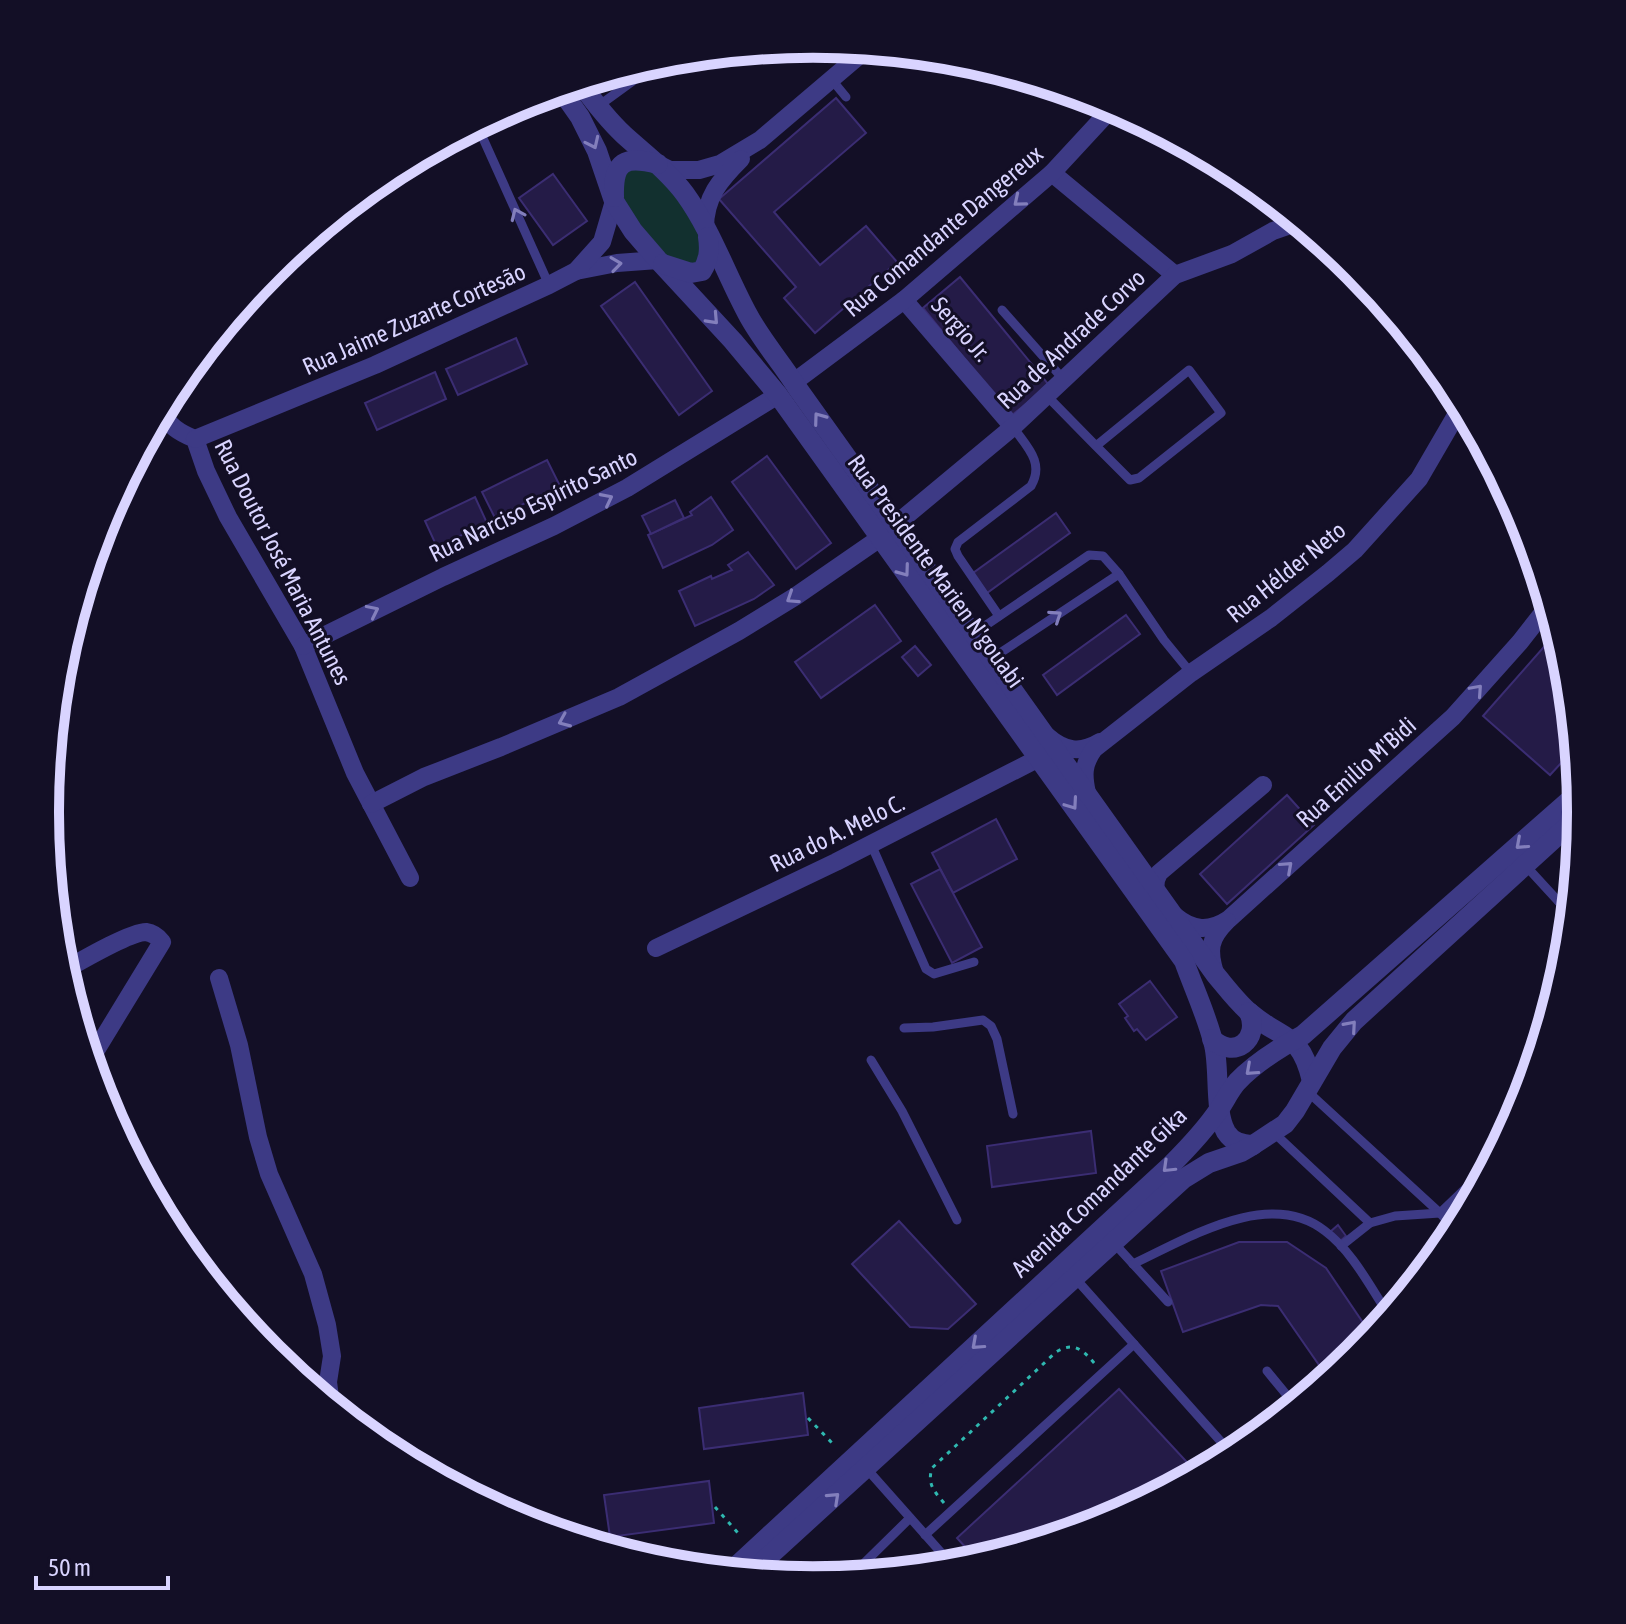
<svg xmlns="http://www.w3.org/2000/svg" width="1626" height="1624" font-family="'Asap Condensed',sans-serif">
<rect width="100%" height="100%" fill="#130f26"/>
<!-- green -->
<polygon fill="#12302f" points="651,166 700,225 704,262 678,268 625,209 619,176 622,171"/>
<!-- building -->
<g fill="#241b47" stroke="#3b2d73" stroke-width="2">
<polygon points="836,98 866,133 774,212 820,265 866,226 897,262 815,333 784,298 796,287 719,199"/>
<polygon points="553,174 587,221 553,245 519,198"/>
<polygon points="960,277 1049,385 1011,416 923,308"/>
<polygon points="635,282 712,391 679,415 601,306"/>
<polygon points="516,338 527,364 458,395 446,369"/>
<polygon points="435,372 446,399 377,430 365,403"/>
<polygon points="767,456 831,543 796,569 732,482"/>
<polygon points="547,460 560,486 495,518 482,492"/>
<polygon points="475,497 487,523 437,547 425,521"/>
<polygon points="711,497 733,530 712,545 663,568 648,535 692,515 690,512"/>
<polygon points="675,500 684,518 651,534 642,516"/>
<polygon points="1056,513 1070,533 987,593 973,573"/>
<polygon points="748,552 774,585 754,599 695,626 679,591 711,576 712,579 732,570 728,565"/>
<polygon points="875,605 901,641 821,698 795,662"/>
<polygon points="1126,615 1140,634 1057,695 1043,675"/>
<polygon points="1557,632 1566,663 1575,748 1550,775 1483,716"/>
<polygon points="915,646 931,665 918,676 902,657"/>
<polygon points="1287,795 1314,825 1227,904 1200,874"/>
<polygon points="996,819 1017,859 953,893 932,853"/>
<polygon points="940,869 982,947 952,963 911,884"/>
<polygon points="1150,981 1177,1017 1146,1040 1137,1029 1134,1031 1125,1018 1128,1016 1119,1004"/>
<polygon points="1091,1131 1096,1173 992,1187 987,1146"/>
<polygon points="899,1221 976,1304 948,1329 910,1327 852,1264"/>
<polygon points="1338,1225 1346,1236 1338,1243 1330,1232"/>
<polygon points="1239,1242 1287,1242 1326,1268 1372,1336 1356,1355 1328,1378 1278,1306 1261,1305 1183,1332 1161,1271"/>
<polygon points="1119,1389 1197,1473 1106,1522 978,1561 957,1538"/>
<polygon points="803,1393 808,1435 704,1449 699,1408"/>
<polygon points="709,1481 714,1523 610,1537 604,1495"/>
</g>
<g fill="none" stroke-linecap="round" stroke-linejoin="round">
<!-- path -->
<g stroke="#2fb8b0" stroke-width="3" stroke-dasharray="4 6" stroke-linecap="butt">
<polyline points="808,1418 834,1445"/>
<path d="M944,1503C934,1491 927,1484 932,1468L1056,1352C1074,1341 1083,1350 1095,1364"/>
<polyline points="715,1507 738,1533"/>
</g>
<!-- service -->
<g stroke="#3d3a85" stroke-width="9">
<polyline points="832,80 846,97"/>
<polyline points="597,107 663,59"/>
<polyline points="477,125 549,285"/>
<polyline points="1002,310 1064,380"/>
<polyline points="1047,396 1096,446 1189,370 1221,413 1139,478 1130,480 1096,446"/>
<polyline points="1119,574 1164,640 1191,673"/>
<path d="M999,616L958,556L955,549L958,542L1031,486C1045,462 1026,446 1013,427"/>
<polyline points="973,634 1089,555 1103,556 1119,574 991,659"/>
<polyline points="871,844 926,969 934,974 974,962"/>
<polyline points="1525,865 1559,902"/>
<polyline points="1571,917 1559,902 1573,889"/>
<polyline points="904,1028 933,1027 983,1020 991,1026 997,1039 1013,1114"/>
<polyline points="871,1060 902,1111 957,1220"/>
<polyline points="1307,1091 1440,1213 1456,1231"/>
<polyline points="1273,1132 1370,1223"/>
<polyline points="1113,1242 1168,1302"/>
<polyline points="1341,1246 1370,1223 1395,1216 1440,1213 1491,1164"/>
<path d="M1133,1264C1187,1239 1269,1187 1325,1231C1353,1252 1370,1287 1389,1315"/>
<polyline points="1075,1278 1232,1454"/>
<polyline points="1267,1371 1295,1405"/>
<polyline points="866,1468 953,1566"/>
<polyline points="925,1535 1134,1344"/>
<polyline points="851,1576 910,1518"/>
</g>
<!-- minor -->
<g stroke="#3d3a85" stroke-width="18">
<polyline points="658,164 670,170 699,170 720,164 760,140 867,49"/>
<polyline points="1052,173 1175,275"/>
<path d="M705,228C705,197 720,180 741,159"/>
<polyline points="576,271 617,263 658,260"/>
<polyline points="904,300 1013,427"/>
<polyline points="794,382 904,300 1052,173 1114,106"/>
<path d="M161,410C168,426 180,433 195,439L206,471L228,517L303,646L355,773L410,878"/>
<polyline points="195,439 375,365 549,285 576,271 602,242 614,201"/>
<polyline points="895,525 1013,427 1175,275 1232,254 1273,231 1299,222"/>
<polyline points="303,646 443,577 554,526 627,488 778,395"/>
<path d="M1047,736C1064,751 1080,754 1100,742"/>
<path d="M1087,793C1083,775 1083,764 1094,749L1191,673L1271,618L1328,573L1355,550L1419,479L1462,405"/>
<polyline points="371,804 424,777 501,747 619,697 739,631 796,596 880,538"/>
<polyline points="1155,890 1156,880 1159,873 1263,785"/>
<path d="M1175,916C1193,931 1209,932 1229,919L1453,717L1520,642L1549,605"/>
<polyline points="656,948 836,862 1039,758"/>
<path d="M63,971C79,962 130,932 146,932C153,933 158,937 162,942L90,1060"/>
<path d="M1215,973C1208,950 1209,939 1227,921"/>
<polyline points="219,978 239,1045 258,1137 269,1174 313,1274 327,1325 332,1356 328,1382 331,1405"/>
</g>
<!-- tertiary -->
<g stroke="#3d3a85" stroke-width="20">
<path d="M581,84C594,102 607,119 624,135C645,154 668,171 685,194C711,230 726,274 747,313C761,340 782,363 798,389L1215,974C1226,987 1237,1002 1250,1013C1283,1041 1300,1031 1312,1081"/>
<path d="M561,90L580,117L597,151L614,201L633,231L658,260L733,341L778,395L1184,961C1194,989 1207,1016 1214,1045C1220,1070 1214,1111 1226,1132C1233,1143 1242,1144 1253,1145"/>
<path d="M614,197C613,160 625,156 658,164"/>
<path d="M663,264L691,273L702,271C709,260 710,250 708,237"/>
<path d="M1212,1039C1234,1060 1261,1040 1249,1012"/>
<path d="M730,1572L1171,1165C1188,1148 1206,1129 1220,1108C1226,1099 1230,1090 1237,1082C1256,1062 1279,1048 1303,1035L1579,792"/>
<polyline points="754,1574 758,1566 1183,1179 1209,1163 1241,1152 1253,1145 1285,1124 1295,1111 1332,1048 1354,1021 1581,814"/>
</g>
</g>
<!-- one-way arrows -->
<defs><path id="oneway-chevron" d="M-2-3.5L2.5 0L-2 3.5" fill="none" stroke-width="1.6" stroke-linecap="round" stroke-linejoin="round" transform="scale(2)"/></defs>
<g stroke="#837fbc">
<use href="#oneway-chevron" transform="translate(593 143) rotate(65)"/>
<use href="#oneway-chevron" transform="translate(1019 201) rotate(140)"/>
<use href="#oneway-chevron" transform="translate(517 214) rotate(-114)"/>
<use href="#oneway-chevron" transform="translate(616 264) rotate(-8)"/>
<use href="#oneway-chevron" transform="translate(713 319) rotate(47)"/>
<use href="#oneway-chevron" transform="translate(819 418) rotate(-126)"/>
<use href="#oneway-chevron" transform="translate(607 499) rotate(-27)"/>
<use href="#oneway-chevron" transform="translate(904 571) rotate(54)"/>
<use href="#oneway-chevron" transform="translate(792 598) rotate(147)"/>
<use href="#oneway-chevron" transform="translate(373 611) rotate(-26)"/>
<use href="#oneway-chevron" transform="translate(1056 616) rotate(-34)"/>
<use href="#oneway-chevron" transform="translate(1477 690) rotate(-48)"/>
<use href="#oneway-chevron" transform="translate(564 721) rotate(157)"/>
<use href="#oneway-chevron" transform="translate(1072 804) rotate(55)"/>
<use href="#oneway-chevron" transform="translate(1521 844) rotate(138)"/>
<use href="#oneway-chevron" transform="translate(1287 867) rotate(-42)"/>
<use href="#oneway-chevron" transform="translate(1351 1026) rotate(-49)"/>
<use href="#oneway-chevron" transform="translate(1251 1070) rotate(138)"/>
<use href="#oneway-chevron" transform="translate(1168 1167) rotate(136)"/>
<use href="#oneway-chevron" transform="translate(977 1344) rotate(138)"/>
<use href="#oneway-chevron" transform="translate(834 1498) rotate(-43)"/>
</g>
<g text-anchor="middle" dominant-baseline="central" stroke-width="6" stroke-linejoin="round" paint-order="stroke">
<!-- street labels -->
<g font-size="24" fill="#d9d4ff" stroke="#130f26">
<text transform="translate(943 231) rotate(-40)">Rua Comandante Dangereux</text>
<text transform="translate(414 319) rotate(-24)">Rua Jaime Zuzarte Cortesão</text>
<text transform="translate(961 329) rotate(49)">Sergio Jr.</text>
<text transform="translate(1071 339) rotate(-43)">Rua de Andrade Corvo</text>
<text transform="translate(533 505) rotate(-26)">Rua Narciso Espírito Santo</text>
<text transform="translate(283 562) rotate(63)">Rua Doutor José Maria Antunes</text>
<text transform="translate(936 571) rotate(54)">Rua Presidente Marien N'gouabi</text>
<text transform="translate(1286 572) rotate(-39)">Rua Hélder Neto</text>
<text transform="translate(1356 772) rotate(-42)">Rua Emilio M'Bidi</text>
<text transform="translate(837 833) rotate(-26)">Rua do A. Melo C.</text>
<text transform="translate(1099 1192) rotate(-44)">Avenida Comandante Gika</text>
</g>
</g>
<!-- crop -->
<path d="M0 0H1626V1624H0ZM59 812a754 754 0 1 1 1508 0a754 754 0 1 1-1508 0Z" fill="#130f26" fill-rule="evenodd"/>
<path fill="none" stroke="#d9d4ff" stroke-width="10" d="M59 812a754 754 0 1 1 1508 0a754 754 0 1 1-1508 0Z"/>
<!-- scale -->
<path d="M36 1576v12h132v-12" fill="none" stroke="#d9d4ff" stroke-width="4"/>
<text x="48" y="1576" font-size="24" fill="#d9d4ff" stroke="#130f26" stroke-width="6" paint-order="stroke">50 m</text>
</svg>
